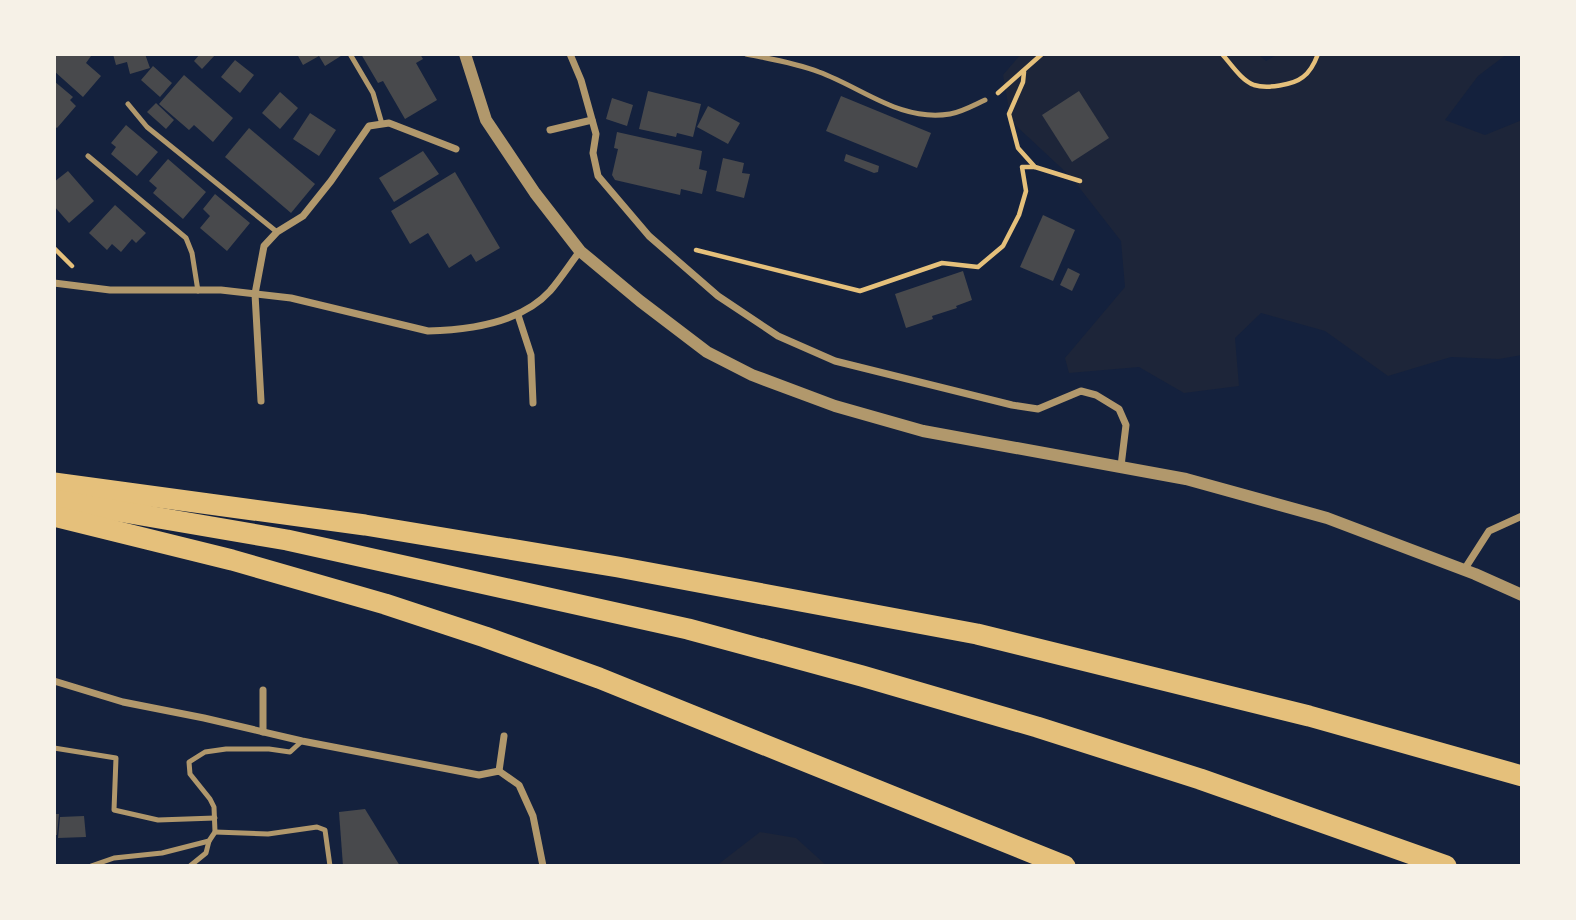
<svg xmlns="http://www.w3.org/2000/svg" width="1576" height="920" font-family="'PT Sans Narrow',sans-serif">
<rect width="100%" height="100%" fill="#14213d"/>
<!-- green -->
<g fill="#1d2539">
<polygon points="1021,54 1258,54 1266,61 1278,54 1507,54 1478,76 1445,120 1485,135 1522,120 1522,355 1499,359 1451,357 1388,376 1325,331 1261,313 1235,338 1239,386 1184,393 1139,367 1069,373 1065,358 1125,287 1121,241 1071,177 1011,121 1003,75"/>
<polygon points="760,832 796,838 827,866 716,866"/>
</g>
<!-- building -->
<g fill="#48494c">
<polygon points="55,54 91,56 86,63 101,76 83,97 54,71"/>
<polygon points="113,54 145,54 150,68 130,74 127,62 116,65"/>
<polygon points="200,54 216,54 202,69 194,61"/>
<polygon points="297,54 344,54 325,66 319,56 303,65"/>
<polygon points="361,54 420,54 423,59 416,63 437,100 405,119 383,81 378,83"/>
<polygon points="235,60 254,75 240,93 221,77"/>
<polygon points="153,66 172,83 160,97 141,80"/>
<polygon points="184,75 233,118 213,142 194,125 189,130 159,104"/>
<polygon points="54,81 73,97 70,100 76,106 57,128 54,126"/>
<polygon points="648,91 701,104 693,137 677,133 676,137 639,129"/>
<polygon points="1079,91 1109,138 1072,162 1042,115"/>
<polygon points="280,92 298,108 280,129 262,113"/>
<polygon points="841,96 931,133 917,168 826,131"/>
<polygon points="612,98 633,105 627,126 606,119"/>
<polygon points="156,103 174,120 166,129 147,112"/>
<polygon points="708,106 740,123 728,144 697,127"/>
<polygon points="310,113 336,130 319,156 293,139"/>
<polygon points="126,125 158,152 137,176 111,154 116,147 111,143"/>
<polygon points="249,128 315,184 291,213 225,157"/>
<polygon points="617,132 702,151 699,169 707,171 702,194 681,189 680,195 615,180 612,175 618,149 614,148"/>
<polygon points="423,151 439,174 394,202 379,178"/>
<polygon points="846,154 879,166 878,172 874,173 844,161"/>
<polygon points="723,158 744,163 742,173 750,174 744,198 716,191"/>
<polygon points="168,159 206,192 183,219 153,193 157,188 149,181"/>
<polygon points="68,171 94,201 69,223 54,206 54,182"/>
<polygon points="455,172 500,248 476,262 471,254 449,268 428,233 410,244 391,211"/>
<polygon points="215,194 250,223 227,251 200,228 210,216 203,209"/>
<polygon points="115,205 146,233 136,243 132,239 121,252 112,244 107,250 89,233"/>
<polygon points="1043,215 1075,230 1053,281 1020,267"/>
<polygon points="1068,268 1080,274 1072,291 1060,285"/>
<polygon points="963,271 972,300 956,306 957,308 932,316 933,319 906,328 895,294"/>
<polygon points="365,809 400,866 343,866 339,812"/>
<polygon points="54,814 59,814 57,835 54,835"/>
<polygon points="84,816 86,837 58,838 60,817"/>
</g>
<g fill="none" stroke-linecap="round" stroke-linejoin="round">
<!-- path -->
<g stroke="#e5c07b" stroke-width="4.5">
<path d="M1222,54C1231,64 1241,80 1254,85C1267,89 1293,85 1303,77C1310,72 1315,62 1318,54"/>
<polyline points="1024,72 1023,82 1009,114 1018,148 1035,167 1080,181"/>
<polyline points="998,93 1042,54"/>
<polyline points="54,248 72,266"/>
<polyline points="696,250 860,291 942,263 978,267 1003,246 1019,215 1026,191 1022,167 1035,167"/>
</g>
<!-- service -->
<g stroke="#b1986c" stroke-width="5">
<polyline points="350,54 373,93 382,124"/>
<path d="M746,54C771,59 796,63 819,72C863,88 900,122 950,114C962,112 974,105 985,100"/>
<polyline points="128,104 147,127 277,232"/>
<polyline points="88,156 186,238 192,253 198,291"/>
<polyline points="54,748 116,758 114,810 158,820 215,818"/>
<polyline points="215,832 268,834 317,827 325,830 330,866"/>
<polyline points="91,866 114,858 162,853 209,841 215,832 214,807 210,799 190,774 189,762 205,752 226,749 269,749 290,752 302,741"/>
<polyline points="190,866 206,853 209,841"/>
</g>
<!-- minor -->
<g stroke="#b1986c" stroke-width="7">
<polyline points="570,54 581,80 596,134 593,153 598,176 649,236 718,296 778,336 835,361 1012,405 1038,409 1081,391 1096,395 1119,409 1126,425 1121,466"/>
<polyline points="550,130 592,120"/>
<path d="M54,283L110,290H221L291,298L428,331C470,330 521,323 550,291C561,278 570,264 580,251"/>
<polyline points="518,315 531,355 533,403"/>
<polyline points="261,401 255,294 264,246 277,232 303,216 331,181 369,126 389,123 456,149"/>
<polyline points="1464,570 1489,531 1522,516"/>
<polyline points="54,681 123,702 204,718 302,741 479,775 499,771 519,785 533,816 543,866"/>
<polyline points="263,690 263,732"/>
<polyline points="499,771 504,736"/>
</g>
<!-- tertiary -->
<polyline stroke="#b1986c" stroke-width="12" points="465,54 486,120 535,193 580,251 640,301 707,352 752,375 835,406 923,431 1186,479 1327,518 1475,574 1522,595"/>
<!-- motorway -->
<g stroke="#e5c07b" stroke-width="21">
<polyline points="54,483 365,525 618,567 977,634 1309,716 1522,776"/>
<polyline points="54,500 287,540 688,629 862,676 1037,727 1200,779 1446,866"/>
<polyline points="54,516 232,560 385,604 485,637 599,678 1065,866"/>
</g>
</g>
<!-- border -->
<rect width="1576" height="920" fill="none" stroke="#f6f1e7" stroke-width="112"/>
</svg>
